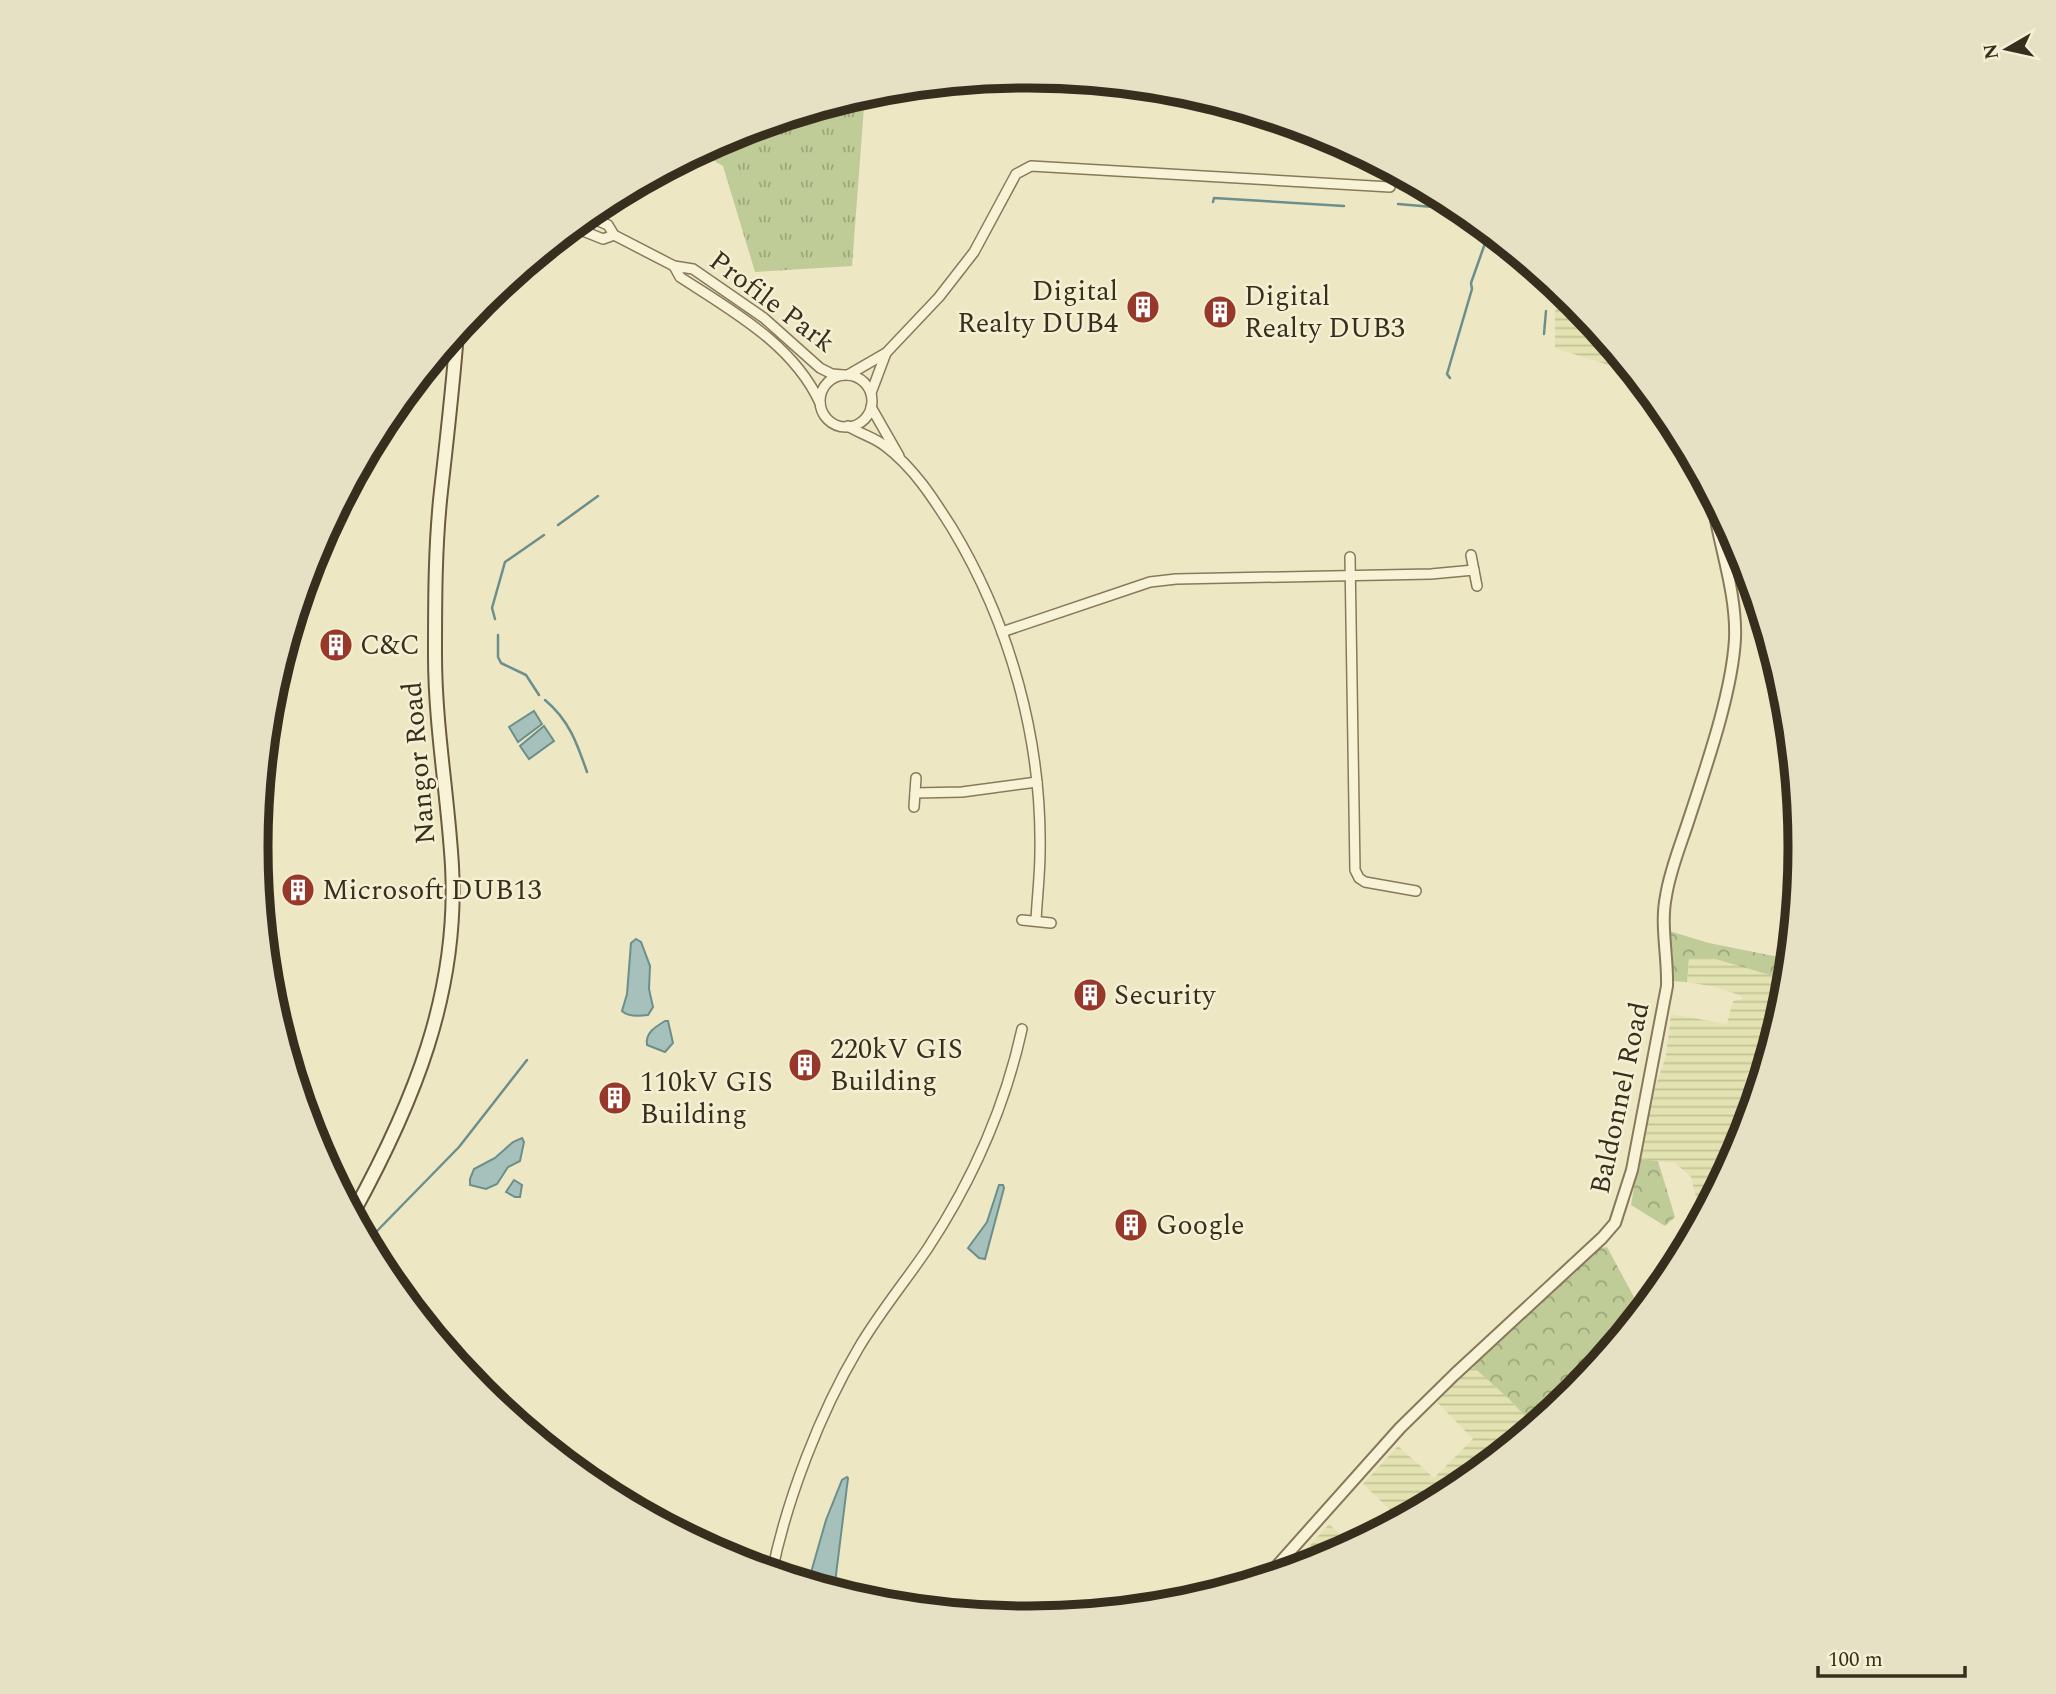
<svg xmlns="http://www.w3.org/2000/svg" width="2056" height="1694" font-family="Spectral,serif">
<defs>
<pattern id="farmland-rules" width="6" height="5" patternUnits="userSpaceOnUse" patternTransform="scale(1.75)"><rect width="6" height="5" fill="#e3e2b1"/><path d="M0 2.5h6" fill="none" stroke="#c4c298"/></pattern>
<pattern id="grass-tufts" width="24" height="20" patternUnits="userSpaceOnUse" patternTransform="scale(1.75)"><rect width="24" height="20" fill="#bfcc98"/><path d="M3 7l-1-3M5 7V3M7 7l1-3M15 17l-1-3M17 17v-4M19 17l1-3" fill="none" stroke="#9ca67b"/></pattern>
<pattern id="forest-crowns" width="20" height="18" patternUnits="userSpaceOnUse" patternTransform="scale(1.75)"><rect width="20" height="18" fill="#bfcc98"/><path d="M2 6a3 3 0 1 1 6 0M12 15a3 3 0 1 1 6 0" fill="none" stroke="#9ca67b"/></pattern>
</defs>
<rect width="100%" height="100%" fill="#eee7c4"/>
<!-- farmland -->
<g fill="url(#farmland-rules)">
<polygon points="1562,292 1574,302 1633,373 1555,348 1555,312"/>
<polygon points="1689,958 1712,958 1787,980 1785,998 1764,1067 1747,1073 1737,1123 1743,1135 1741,1143 1701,1217 1691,1177 1675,1163 1639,1159 1652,1096 1666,1056 1671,1014 1727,1024 1733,1001 1742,999 1742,996 1716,987 1687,982"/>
<polygon points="1471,1365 1508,1398 1534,1425 1456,1489 1400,1519 1363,1484 1398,1446 1434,1478 1473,1439 1437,1402"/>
<polygon points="1329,1524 1352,1545 1323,1560 1289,1569"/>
</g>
<!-- grass -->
<polygon fill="url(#grass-tufts)" points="865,94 852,266 755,272 723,166 699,152 733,134"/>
<!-- forest -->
<g fill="url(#forest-crowns)">
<polygon points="1669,931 1709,943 1789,959 1787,980 1712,958 1689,958 1687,982 1672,981 1673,956"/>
<polygon points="1639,1159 1658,1161 1675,1217 1665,1226 1631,1205"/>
<polygon points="1607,1247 1641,1310 1573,1393 1534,1425 1508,1398 1471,1365 1596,1249"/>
</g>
<!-- water -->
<g fill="#a6c1bc" stroke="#6c8f8b" stroke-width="2">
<polygon points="534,711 542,724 518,742 509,727"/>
<polygon points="544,726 554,741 529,759 520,746"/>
<path d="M636,939L641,942L650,966L649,989L653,1007L648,1015C641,1016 628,1017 622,1011L627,994L631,943Z"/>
<path d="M665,1021H668L673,1043L665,1052L647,1045C645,1033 655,1027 665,1021Z"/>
<polygon points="522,1138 524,1142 520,1161 508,1167 497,1184 486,1189 470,1185 470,1179 474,1169 495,1158 513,1142"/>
<polygon points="514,1180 522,1185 520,1197 515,1197 506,1192"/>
<polygon points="999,1185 1003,1185 1004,1188 985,1259 979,1258 968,1248 987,1222"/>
<polygon points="847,1477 848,1478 834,1591 808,1583 826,1520 842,1480"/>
</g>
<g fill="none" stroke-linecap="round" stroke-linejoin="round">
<!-- stream -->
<g stroke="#6c8f8b" stroke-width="2.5">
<polyline points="1213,202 1214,198 1344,206"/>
<polyline points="1398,204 1433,207"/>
<polyline points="1458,208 1460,208"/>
<polyline points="1544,334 1546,311"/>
<polyline points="1450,378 1447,374 1472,289 1471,283 1489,232"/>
<polyline points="558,525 598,496"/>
<polyline points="495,619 492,608 505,562 544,535"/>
<polyline points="498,635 498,657 501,663 526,675 539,695"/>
<path d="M545,700C569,720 577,743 587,772"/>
<polyline points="370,1245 376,1232 459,1147 527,1060"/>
</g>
<defs>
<g id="minor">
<polyline points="587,216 608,225 614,235 674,266 693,269 764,318 820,368 832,374 843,375"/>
<polyline points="573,227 603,239 614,235"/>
<path d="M674,266L680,277C732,311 793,344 820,403"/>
<polyline points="848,375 886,353 939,297 974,252 1016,174 1031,166 1390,187"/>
<circle cx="846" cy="401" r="26"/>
<polyline points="871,393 886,353"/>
<polyline points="871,407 899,456"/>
<path d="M848,426C860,434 874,437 885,446C914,468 933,498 952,528C1010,624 1042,739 1040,852C1040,875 1037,898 1036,921"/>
<polyline points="1471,555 1477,586"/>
<polyline points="1350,557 1355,870 1359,878 1365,882 1416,891"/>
<polyline points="1002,632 1150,582 1176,579 1431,574 1474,570"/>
<polyline points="915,793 962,792 1037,782"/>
<polyline points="914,807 916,778"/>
<polyline points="1022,920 1051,923"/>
<path d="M772,1572C787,1499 820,1413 858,1349C879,1313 905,1282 928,1248C972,1181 1005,1107 1022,1029"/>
</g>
<path id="tertiary" d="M1267,1577L1400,1428L1455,1374L1602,1238L1615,1223L1632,1170L1667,986C1668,956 1660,925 1666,896C1670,870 1681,844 1689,819C1706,767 1732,693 1735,639C1737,592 1718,543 1712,497"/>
<path id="secondary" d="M353,1213C413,1104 459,993 452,866C448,796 435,726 435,655C435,601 435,545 441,491C447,438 453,386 457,333"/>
</defs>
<!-- minor casing -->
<use href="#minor" stroke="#88795a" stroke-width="12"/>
<!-- tertiary casing -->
<use href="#tertiary" stroke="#88795a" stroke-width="14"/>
<!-- secondary casing -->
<use href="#secondary" stroke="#6a5a3e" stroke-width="16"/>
<!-- minor -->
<use href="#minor" stroke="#f8f3d7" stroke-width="9"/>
<!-- tertiary -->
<use href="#tertiary" stroke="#f8f3d7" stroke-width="10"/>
<!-- secondary -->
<use href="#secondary" stroke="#f8f3d7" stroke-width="12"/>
</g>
<!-- icons -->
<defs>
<symbol id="building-disc" viewBox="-11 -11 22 22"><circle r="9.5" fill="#97382b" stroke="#f5f0d3"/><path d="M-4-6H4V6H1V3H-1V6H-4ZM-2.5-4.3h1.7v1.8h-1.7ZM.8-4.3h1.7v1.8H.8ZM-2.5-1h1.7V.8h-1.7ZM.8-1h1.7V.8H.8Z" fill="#fff"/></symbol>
</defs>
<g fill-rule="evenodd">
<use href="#building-disc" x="1124" y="288" width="38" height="38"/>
<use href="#building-disc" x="1201" y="293" width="38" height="38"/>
<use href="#building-disc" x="317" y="626" width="38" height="38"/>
<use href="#building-disc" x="279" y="871" width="38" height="38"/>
<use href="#building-disc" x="1071" y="976" width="38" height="38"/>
<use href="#building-disc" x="786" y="1046" width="38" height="38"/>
<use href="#building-disc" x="596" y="1079" width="38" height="38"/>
<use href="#building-disc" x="1112" y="1206" width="38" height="38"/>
</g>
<g text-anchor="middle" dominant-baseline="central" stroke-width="5" stroke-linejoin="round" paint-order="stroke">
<!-- poi labels -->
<g font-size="28" fill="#382e1e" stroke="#f5f0d3" text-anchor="start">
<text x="1118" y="291" text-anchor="end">Digital<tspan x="1118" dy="32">Realty DUB4</tspan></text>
<text x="1244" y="296">Digital<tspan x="1244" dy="32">Realty DUB3</tspan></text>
<text x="360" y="645">C&amp;C</text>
<text x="322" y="890">Microsoft DUB13</text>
<text x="1114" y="995">Security</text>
<text x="830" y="1049">220kV GIS<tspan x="830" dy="32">Building</tspan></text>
<text x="640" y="1082">110kV GIS<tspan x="640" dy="32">Building</tspan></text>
<text x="1156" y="1225">Google</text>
</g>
<!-- street labels -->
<g font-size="28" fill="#382e1e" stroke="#f5f0d3">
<text transform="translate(772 302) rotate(37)">Profile Park</text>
<text transform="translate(419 763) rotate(-95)">Nangor Road</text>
<text transform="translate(1620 1098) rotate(-78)">Baldonnel Road</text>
</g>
</g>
<!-- crop -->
<path d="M0 0H2056V1694H0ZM1027 88H1029A759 759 0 0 1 1788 847V847A759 759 0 0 1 1029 1606H1027A759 759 0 0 1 268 847V847A759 759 0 0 1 1027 88Z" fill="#e6e0c5" fill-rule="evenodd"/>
<path fill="none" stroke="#382e1e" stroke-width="9" d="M1027 88H1029A759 759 0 0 1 1788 847V847A759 759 0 0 1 1029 1606H1027A759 759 0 0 1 268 847V847A759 759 0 0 1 1027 88Z"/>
<!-- north arrow -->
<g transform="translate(2007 49) rotate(261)" stroke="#f5f0d3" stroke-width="5" paint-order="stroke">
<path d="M0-5L12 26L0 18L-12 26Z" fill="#382e1e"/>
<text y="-10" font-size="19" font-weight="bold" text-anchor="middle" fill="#382e1e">N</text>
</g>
<!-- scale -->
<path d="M1818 1666v10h147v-10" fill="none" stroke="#382e1e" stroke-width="3.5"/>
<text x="1828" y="1666" font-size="21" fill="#382e1e" stroke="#f5f0d3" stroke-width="5" paint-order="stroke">100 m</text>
</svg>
